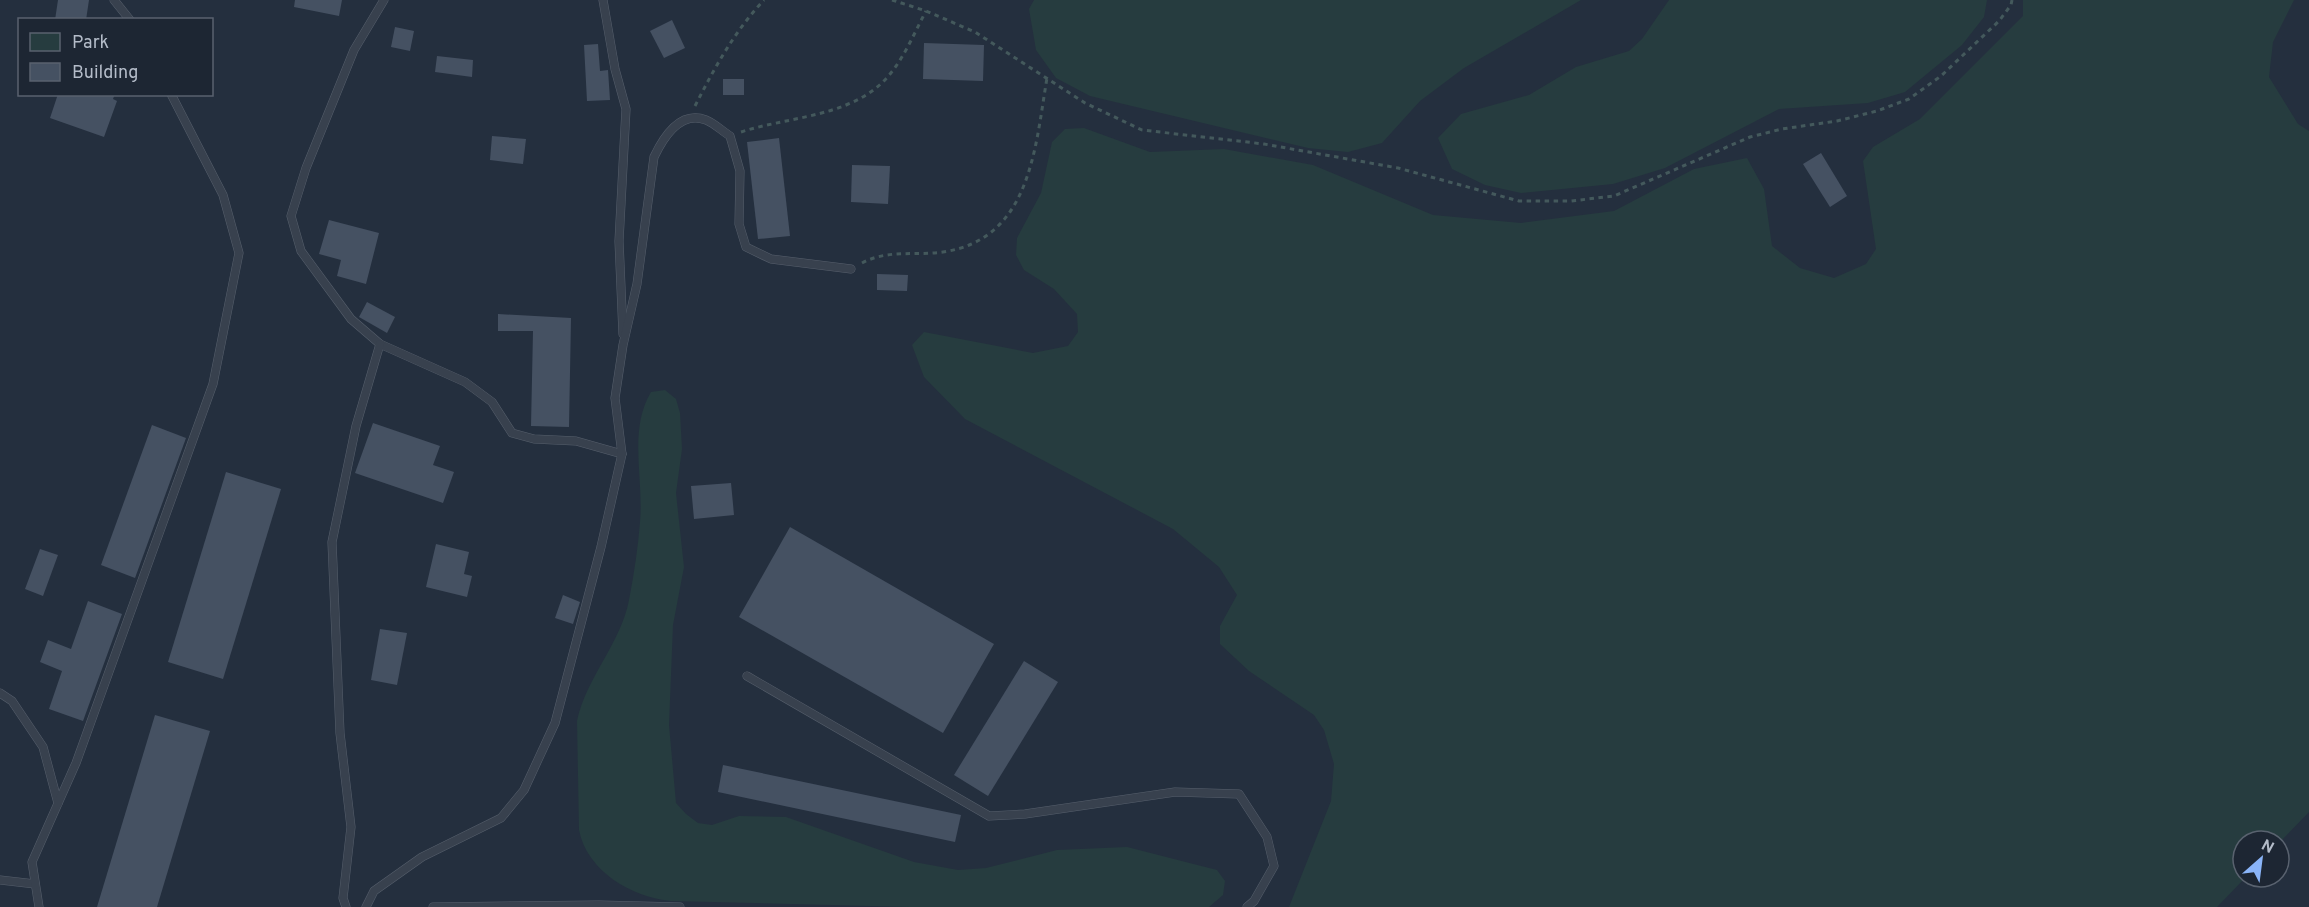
<svg xmlns="http://www.w3.org/2000/svg" width="2309" height="907" font-family="Overpass,sans-serif">
<rect width="100%" height="100%" fill="#242f3e"/>
<!-- green -->
<g fill="#263c3f">
<polygon points="1034,0 1581,0 1464,68 1420,101 1382,143 1348,152 1308,148 1090,96 1056,78 1036,50 1029,9"/>
<polygon points="1669,0 1987,0 1984,17 1962,45 1905,92 1868,103 1779,109 1665,168 1613,184 1521,193 1485,185 1452,169 1438,138 1461,114 1529,95 1576,67 1629,51 1642,39"/>
<polygon points="2023,0 2294,0 2273,42 2269,77 2298,124 2309,131 2309,812 2279,843 2279,841 2243,841 2243,877 2246,877 2217,907 1289,907 1331,801 1334,764 1324,730 1314,715 1249,671 1220,644 1220,626 1237,595 1219,567 1173,529 965,419 924,377 912,345 924,332 1033,353 1068,346 1078,332 1077,314 1054,289 1024,270 1016,255 1017,238 1041,193 1052,142 1065,129 1084,128 1150,152 1224,149 1313,165 1433,215 1521,223 1614,211 1694,169 1747,158 1764,189 1772,246 1800,268 1834,278 1866,264 1876,249 1863,161 1873,147 1920,119 2023,16"/>
<path d="M665,390L676,399L680,413L682,449L676,493L684,567L673,625L669,725L676,803L686,814L698,823L712,825L739,816L786,817L914,862L958,870L986,868L1057,850L1127,847L1217,870L1225,881L1223,895L1209,907H909L671,901C631,897 587,871 579,830L577,721C586,678 621,643 629,600C634,574 638,548 640,522C644,480 628,430 651,392Z"/>
</g>
<!-- building -->
<g fill="#455162">
<polygon points="58,0 89,0 86,20 55,20"/>
<polygon points="295,0 342,0 339,16 294,7"/>
<polygon points="672,20 685,48 664,58 650,31"/>
<polygon points="395,27 414,31 410,51 391,47"/>
<polygon points="924,43 984,45 983,81 923,79"/>
<polygon points="598,44 600,71 608,70 610,100 587,101 584,45"/>
<polygon points="437,56 473,60 472,77 435,72"/>
<rect x="723" y="79" width="21" height="16"/>
<polygon points="58,94 115,94 113,99 117,101 104,137 50,118"/>
<polygon points="492,136 526,139 523,164 490,160"/>
<polygon points="779,138 790,236 758,239 747,142"/>
<polygon points="1821,153 1847,196 1830,207 1803,164"/>
<polygon points="852,165 890,166 888,204 851,202"/>
<polygon points="329,220 379,233 366,284 337,276 341,260 319,254"/>
<polygon points="877,274 908,275 907,291 877,290"/>
<polygon points="367,302 395,317 387,333 359,317"/>
<polygon points="498,314 571,318 569,427 531,426 533,331 498,331"/>
<polygon points="373,423 440,446 433,465 454,472 443,503 355,473"/>
<polygon points="152,425 186,438 135,578 101,565"/>
<polygon points="226,472 281,489 223,679 168,662"/>
<polygon points="731,483 734,515 694,519 691,486"/>
<polygon points="790,527 994,644 943,733 739,617"/>
<polygon points="436,544 469,552 464,574 472,576 467,597 426,587"/>
<polygon points="40,549 58,555 43,596 25,589"/>
<polygon points="563,595 580,602 573,624 555,618"/>
<polygon points="88,601 122,614 83,721 49,709 62,671 40,662 48,640 71,649"/>
<polygon points="380,629 407,633 397,685 371,680"/>
<polygon points="1024,661 1058,682 988,796 954,775"/>
<polygon points="155,715 210,731 157,907 97,907"/>
<polygon points="723,765 961,815 955,842 718,792"/>
</g>
<g fill="none" stroke-linecap="round" stroke-linejoin="round">
<defs>
<g id="service">
<polyline points="114,0 130,20"/>
<polyline points="384,0 354,50 306,168 291,216 301,251 351,319 380,344 465,382 492,402 512,433 534,439 576,441 622,454"/>
<polyline points="603,0 615,69 626,109 619,241 623,334"/>
<polyline points="747,676 989,816 1025,814 1175,792 1239,794 1267,837 1274,866 1254,901 1247,907"/>
<polyline points="0,693 12,701 43,747 58,803"/>
<polyline points="0,880 35,884"/>
<polyline points="39,907 32,862 76,763 213,384 239,253 223,195 171,94"/>
<polyline points="346,907 343,898 351,827 340,733 332,542 356,426 380,344"/>
<path d="M366,907L374,891L422,857L501,818L524,790L555,723L601,547L622,454L615,398L623,345L637,284L654,157C663,138 680,110 706,120C714,123 722,131 730,136L740,171L739,224L746,247L771,259L851,269"/>
<polyline points="433,907 599,905 680,907"/>
</g>
</defs>
<!-- service casing -->
<use href="#service" stroke="#565f6c" stroke-width="9"/>
<!-- path -->
<g stroke="#44595c" stroke-width="3" stroke-dasharray="4.5 4.5" stroke-linecap="butt">
<polyline points="892,0 926,11 975,32 1085,103 1142,130 1264,144 1398,168 1519,201 1571,201 1614,196 1750,137 1782,129 1837,121 1877,111 1909,99 1941,76 1999,21 2011,5 2012,0"/>
<path d="M695,106C715,67 734,32 764,0"/>
<path d="M741,132C784,118 840,117 876,88C900,69 912,37 926,11"/>
<path d="M862,263C888,249 915,256 943,252C1031,239 1035,148 1047,78"/>
</g>
<!-- service -->
<use href="#service" stroke="#38414e" stroke-width="8"/>
</g>
<!-- legend -->
<rect x="18" y="18" width="195" height="78" fill="#1d2633" stroke="#59626f" stroke-width="1.5"/>
<rect x="30" y="33" width="30" height="18" fill="#263c3f" stroke="#59626f" stroke-width="1.5"/>
<text x="72" y="48" font-size="18" fill="#b4bcc9">Park</text>
<rect x="30" y="63" width="30" height="18" fill="#455162" stroke="#59626f" stroke-width="1.5"/>
<text x="72" y="78" font-size="18" fill="#b4bcc9">Building</text>
<!-- north arrow -->
<g transform="translate(2261 859) rotate(28)"><circle r="28" fill="#1d2633" stroke="#59626f" stroke-width="1.5"/>
<path d="M0-4.5L10 22L0 15L-10 22Z" fill="#8ab4f8"/>
<text y="-9" font-size="16" font-weight="bold" text-anchor="middle" fill="#b4bcc9">N</text>
</g>
</svg>
